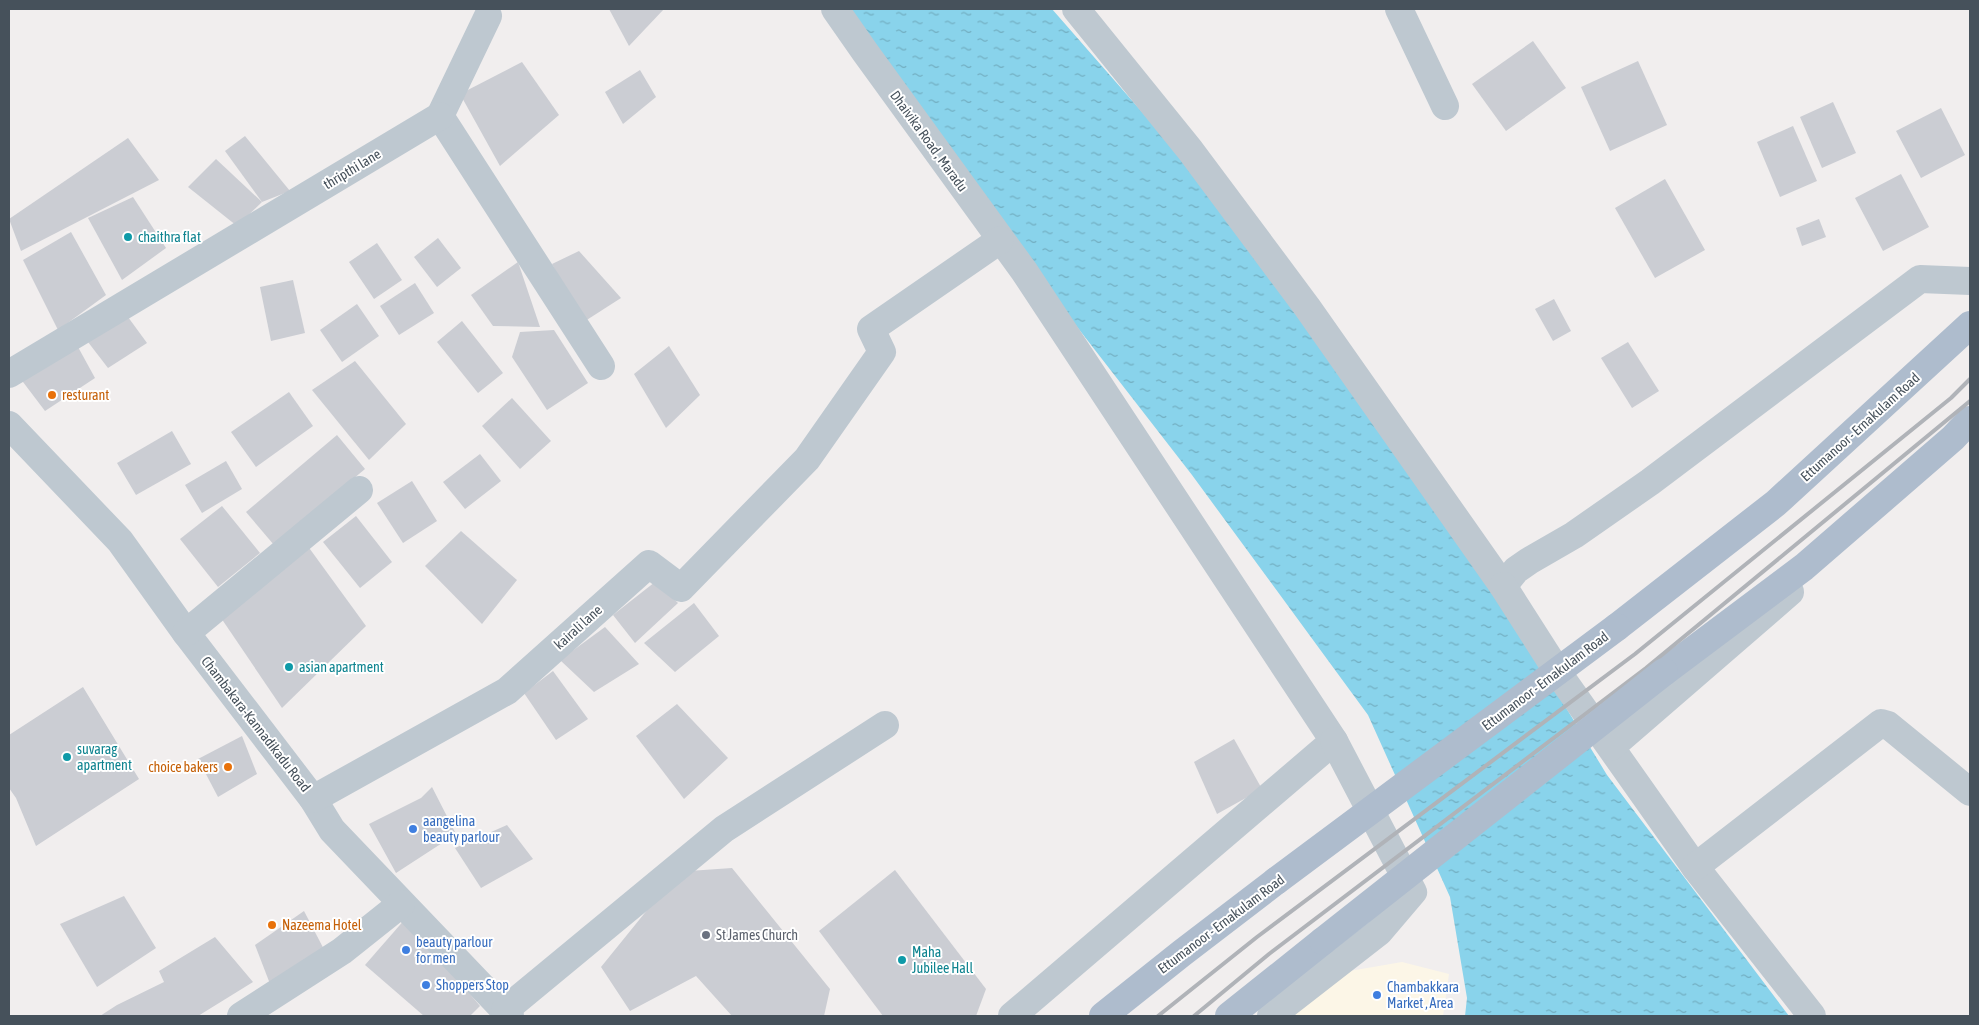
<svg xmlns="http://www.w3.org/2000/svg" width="1979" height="1025" font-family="'Asap Condensed',sans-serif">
<defs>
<pattern id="water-ripples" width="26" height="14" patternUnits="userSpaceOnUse" patternTransform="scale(1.25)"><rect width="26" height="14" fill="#89d3eb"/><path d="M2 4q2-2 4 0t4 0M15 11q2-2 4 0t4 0" fill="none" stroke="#72aec1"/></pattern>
</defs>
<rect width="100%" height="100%" fill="#f1eeee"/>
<!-- commercial -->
<polygon fill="#fcf6e7" points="1402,962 1449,974 1443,1016 1280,1016 1338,973"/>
<!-- water -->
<polygon fill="url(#water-ripples)" points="844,9 1052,9 1191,168 1314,327 1509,614 1607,775 1789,1016 1465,1016 1467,998 1450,897 1368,715 1192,475 1022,256"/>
<!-- building -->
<g fill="#cbcdd3">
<polygon points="609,9 664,9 629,46"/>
<polygon points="1533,41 1566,88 1506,131 1472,84"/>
<polygon points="1638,61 1667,125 1610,151 1581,87"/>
<polygon points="522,62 559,115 500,166 460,94"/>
<polygon points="640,70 656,97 623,124 605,92"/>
<polygon points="1833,102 1856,153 1822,168 1800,117"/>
<polygon points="1941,108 1965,155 1921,178 1896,131"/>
<polygon points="1793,126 1817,181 1780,197 1757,142"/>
<polygon points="245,136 290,191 262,202 225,151"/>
<polygon points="128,138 159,180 21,251 9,219"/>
<polygon points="216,159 262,202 237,226 188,187"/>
<polygon points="1901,174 1929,227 1883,251 1855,198"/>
<polygon points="1665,179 1705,250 1655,278 1615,208"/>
<polygon points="133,197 166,248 122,280 88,218"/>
<polygon points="1819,219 1826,237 1802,246 1796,228"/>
<polygon points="71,232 106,295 58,330 23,260"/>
<polygon points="438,238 461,268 437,287 414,257"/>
<polygon points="377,243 402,280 374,299 349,262"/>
<polygon points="579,251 621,298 582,323 552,264"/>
<polygon points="518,262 540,327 493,326 471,295"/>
<polygon points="293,280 305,333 271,341 260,287"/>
<polygon points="415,283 434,313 399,335 380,306"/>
<polygon points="1554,299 1571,331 1553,341 1535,309"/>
<polygon points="357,304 379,336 342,362 320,330"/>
<polygon points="128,317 147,343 108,368 88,342"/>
<polygon points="462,321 503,373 478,393 437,342"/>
<polygon points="554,330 588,383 547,410 512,357 520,332"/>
<polygon points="1628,342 1659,391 1632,408 1601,358"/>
<polygon points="669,346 700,395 666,428 634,374"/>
<polygon points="78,347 95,378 45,411 20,378"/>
<polygon points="355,361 406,424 369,460 312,390"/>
<polygon points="289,392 313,426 256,467 231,432"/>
<polygon points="512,398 551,441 520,469 482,426"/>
<polygon points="172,431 191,464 136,495 117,463"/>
<polygon points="337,435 365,469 274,545 246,512"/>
<polygon points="480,454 501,481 465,509 443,482"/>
<polygon points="226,461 242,489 202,513 185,485"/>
<polygon points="412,481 437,521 403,543 377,503"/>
<polygon points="222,506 260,553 218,587 180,539"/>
<polygon points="356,516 392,562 360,588 323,542"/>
<polygon points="461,531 517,580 482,624 425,566"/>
<polygon points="307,545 366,626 282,708 217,612"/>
<polygon points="655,582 678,603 635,643 613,615"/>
<polygon points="694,603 719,636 675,672 644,643"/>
<polygon points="605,627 639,664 594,692 560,660"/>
<polygon points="553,671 588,719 556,740 524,693"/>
<polygon points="83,687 139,779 36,846 16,798 9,788 9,735"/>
<polygon points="677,704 728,758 684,799 636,736"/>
<polygon points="242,736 257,774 218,797 198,759"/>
<polygon points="1234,739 1262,789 1217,814 1194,762"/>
<polygon points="432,787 456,834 396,873 369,824 421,798"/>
<polygon points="507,825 533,859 481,888 455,848"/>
<polygon points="732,868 830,989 824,1016 732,1016 696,976 630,1011 601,967 652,904 689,871"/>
<polygon points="895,870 986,989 976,1016 883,1016 819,931"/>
<polygon points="124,896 156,948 97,987 60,924"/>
<polygon points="304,911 329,959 272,989 255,945"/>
<polygon points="406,918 480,1006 470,1016 424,1016 365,965"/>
<polygon points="215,937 253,982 198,1016 100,1016 117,1005 164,982 159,971"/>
</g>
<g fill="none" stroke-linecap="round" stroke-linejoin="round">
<!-- minor -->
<g stroke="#bec8d0" stroke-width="28">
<polyline points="835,9 865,52 1024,271 1334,741 1012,1016"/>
<polyline points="1076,9 1190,150 1307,307 1503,586 1516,570 1529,561 1574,535 1650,482 1920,279 1970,281"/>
<polyline points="1399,9 1445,106"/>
<polyline points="440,116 601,366"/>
<polyline points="440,116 488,16"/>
<polyline points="9,374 440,116"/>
<polyline points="9,425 120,541 186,633 313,799 332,830 510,1016"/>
<polyline points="1503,586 1563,680 1695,867 1812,1016"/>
<polyline points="186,633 359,490"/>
<polyline points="1611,747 1790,592"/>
<polyline points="313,799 507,691 649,564 681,588 807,459 882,352 871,329 1000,240"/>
<polyline points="1695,867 1881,723 1888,725 1970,792"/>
<polyline points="505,1010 724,829 885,725"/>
<polyline points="241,1016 342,951 401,904"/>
<polyline points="1271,1016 1379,932 1413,892 1334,741"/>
</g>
<!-- primary -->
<g stroke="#aebccd" stroke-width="28">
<polyline points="1617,627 1776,503 1970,325"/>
<polyline points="1664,672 1804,567 1953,438 1970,420"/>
<polyline points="1103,1016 1182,953 1276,881"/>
<polyline points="1229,1016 1323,941"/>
</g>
<!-- rail -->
<g stroke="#b0b3b8" stroke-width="4">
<polyline points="1158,1016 1257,937 1635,654 1951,398 1970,379"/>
<polyline points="1194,1016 1269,954 1646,668 1970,401"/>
</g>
<!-- primary-bridge -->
<g stroke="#aebccd" stroke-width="28">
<polyline points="1276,881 1617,627"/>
<polyline points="1323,941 1664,672"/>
</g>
</g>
<!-- markers -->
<g fill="#0f9aa8" stroke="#fff" stroke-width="2">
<circle cx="128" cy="237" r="5"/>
<circle cx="289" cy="667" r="5"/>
<circle cx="67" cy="757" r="5"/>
<circle cx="902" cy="960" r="5"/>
</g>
<g fill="#e8710a" stroke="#fff" stroke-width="2">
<circle cx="52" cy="395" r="5"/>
<circle cx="228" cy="767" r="5"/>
<circle cx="272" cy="925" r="5"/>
</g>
<g fill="#3f7fe0" stroke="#fff" stroke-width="2">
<circle cx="413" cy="829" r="5"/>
<circle cx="406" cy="950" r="5"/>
<circle cx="426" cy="985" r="5"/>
<circle cx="1377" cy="995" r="5"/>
</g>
<circle fill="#6b7280" stroke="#fff" stroke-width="2" cx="706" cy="935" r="5"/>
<g text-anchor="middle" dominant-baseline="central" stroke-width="4" stroke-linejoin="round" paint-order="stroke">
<!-- street labels -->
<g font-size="14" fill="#46515b" stroke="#fff">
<text transform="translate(929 141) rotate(54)">Dhaivika Road , Maradu</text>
<text transform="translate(352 169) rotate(-31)">thripthi lane</text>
<text transform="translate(1860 427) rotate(-42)">Ettumanoor - Ernakulam Road</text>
<text transform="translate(578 627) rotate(-42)">kairali lane</text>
<text transform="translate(1545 681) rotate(-37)">Ettumanoor - Ernakulam Road</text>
<text transform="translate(256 724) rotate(52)">Chambakara-Kannadikadu Road</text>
<text transform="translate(1221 924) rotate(-37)">Ettumanoor - Ernakulam Road</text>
</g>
<!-- culture labels -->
<g font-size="14" fill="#0d838f" stroke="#fff" text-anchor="start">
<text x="138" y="237">chaithra flat</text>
<text x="299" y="667">asian apartment</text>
<text x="77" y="749">suvarag<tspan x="77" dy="16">apartment</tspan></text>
<text x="912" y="952">Maha<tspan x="912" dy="16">Jubilee Hall</tspan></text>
</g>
<!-- food labels -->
<g font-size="14" fill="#c56008" stroke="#fff" text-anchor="start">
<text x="62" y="395">resturant</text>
<text x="218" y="767" text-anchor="end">choice bakers</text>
<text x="282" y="925">Nazeema Hotel</text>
</g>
<!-- shop labels -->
<g font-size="14" fill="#366cbe" stroke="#fff" text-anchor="start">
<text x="423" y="821">aangelina<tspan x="423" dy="16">beauty parlour</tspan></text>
<text x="416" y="942">beauty parlour<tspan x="416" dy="16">for men</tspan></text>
<text x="436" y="985">Shoppers Stop</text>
<text x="1387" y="987">Chambakkara<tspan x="1387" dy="16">Market , Area</tspan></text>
</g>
<!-- worship labels -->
<g font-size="14" fill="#5b616d" stroke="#fff" text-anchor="start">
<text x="716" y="935">St James Church</text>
</g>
</g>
<!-- border -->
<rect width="1979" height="1025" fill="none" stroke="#46515b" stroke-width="20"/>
</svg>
